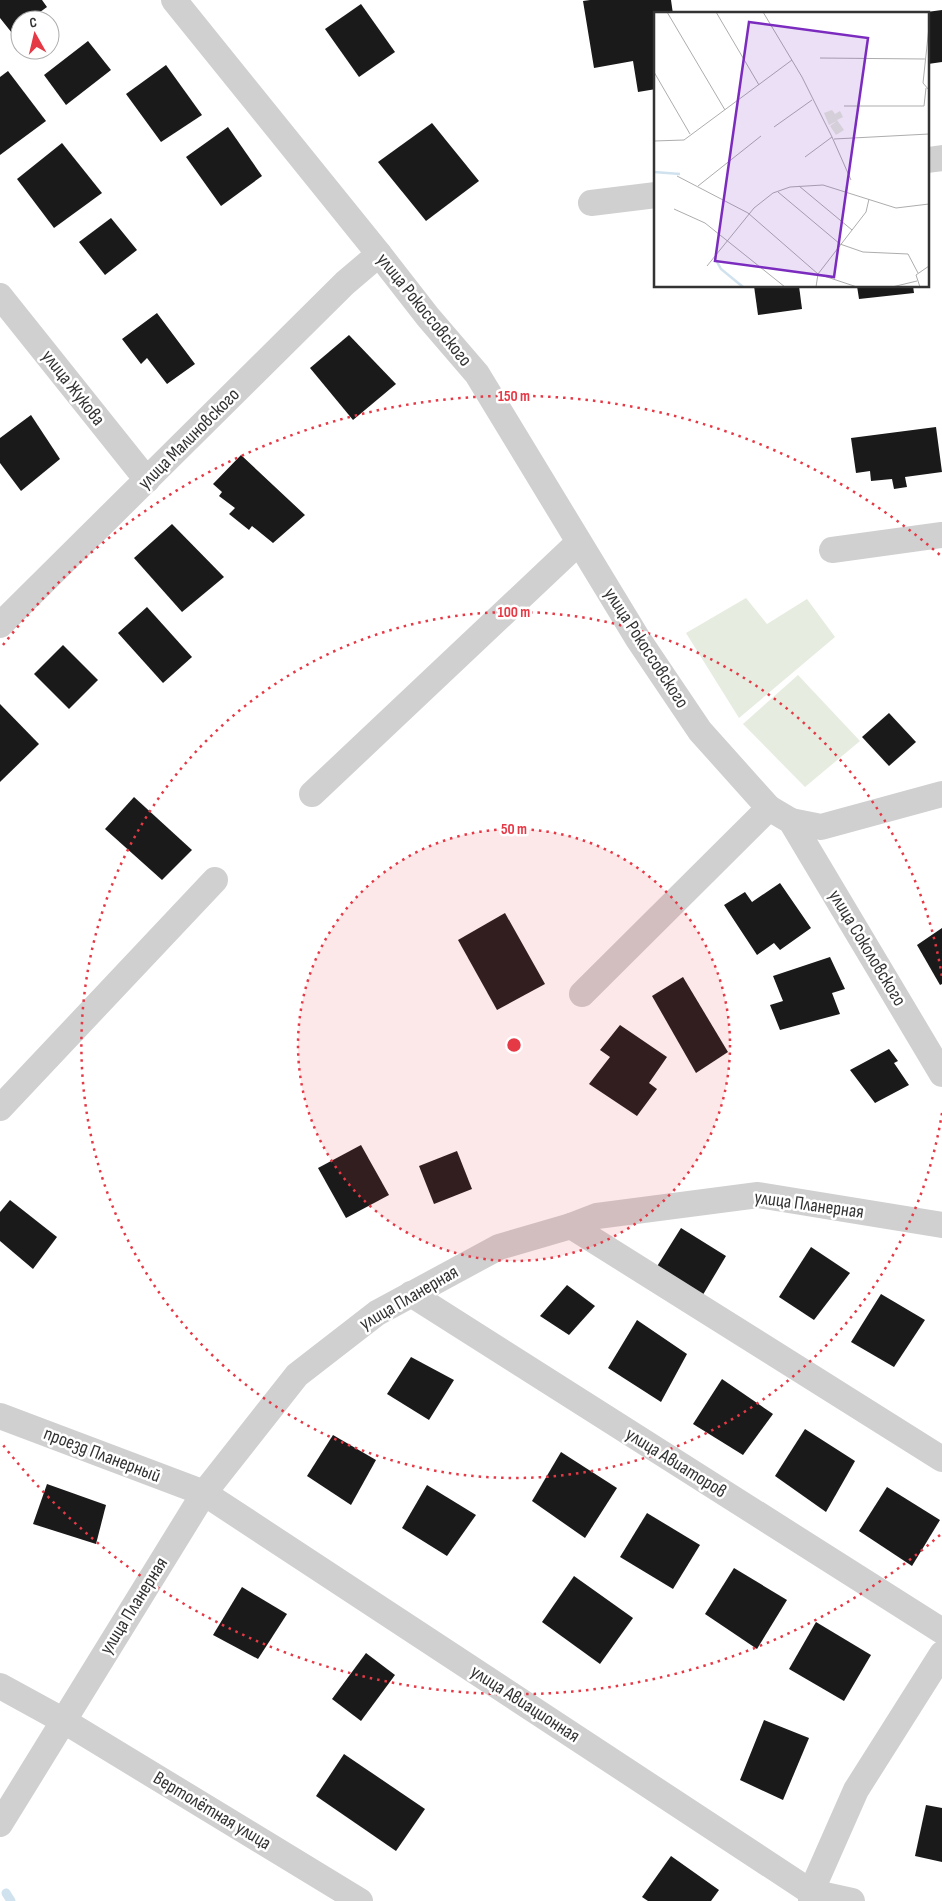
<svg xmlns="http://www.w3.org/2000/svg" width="942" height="1901" font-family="'Sofia Sans Condensed',sans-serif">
<rect width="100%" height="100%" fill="#fff"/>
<!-- green -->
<g fill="#e6ecdf">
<polygon points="746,598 767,624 807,599 835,637 739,718 686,633"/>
<polygon points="798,675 860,741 805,787 743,724"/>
</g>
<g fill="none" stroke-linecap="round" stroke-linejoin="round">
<!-- stream -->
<polyline stroke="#cfe2ee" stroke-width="9" points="6,1893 11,1901"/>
</g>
<!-- building -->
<g fill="#1a1a1a">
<polygon points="0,0 42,0 47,7 29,20 20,20 20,27 12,33 0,18"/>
<polygon points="590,0 671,0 673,14 656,14 656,89 638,92 633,61 594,68 583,1"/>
<polygon points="361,4 395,52 359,77 325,29"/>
<polygon points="942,10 942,62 928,64 928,14 919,13"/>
<polygon points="88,41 111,70 66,105 44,75"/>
<polygon points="166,65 202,115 161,142 126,94"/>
<polygon points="8,71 46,121 0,155 0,77"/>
<polygon points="432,123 479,181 426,221 378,162"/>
<polygon points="228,127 262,176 221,206 186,157"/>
<polygon points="62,143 102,193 54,228 17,179"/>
<polygon points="111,218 137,250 105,275 79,242"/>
<polygon points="754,286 799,286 802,309 758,315"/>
<polygon points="857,286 913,286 914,293 859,299"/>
<polygon points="157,313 195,364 167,384 147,358 141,364 122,339"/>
<polygon points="349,335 396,384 353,420 310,368"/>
<polygon points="31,415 60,459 21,491 0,463 0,438"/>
<polygon points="936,427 942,472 905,477 907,487 894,489 892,479 871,481 870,471 856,473 851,438"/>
<polygon points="241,455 305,515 273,543 252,526 249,530 229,514 235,508 219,496 222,492 213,484"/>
<polygon points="172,524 224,577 182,612 134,558"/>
<polygon points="147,607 192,657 163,683 118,633"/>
<polygon points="63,645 98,680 69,709 34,674"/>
<polygon points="0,704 39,744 0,782"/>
<polygon points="889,713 916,742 889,766 862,737"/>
<polygon points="134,797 192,850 162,880 105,829"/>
<polygon points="780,883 811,928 780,950 774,943 757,955 724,905 745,892 752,902"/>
<polygon points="505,913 545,984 497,1010 458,940"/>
<polygon points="942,928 942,984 940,985 917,945"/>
<polygon points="830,957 845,989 832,993 840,1014 780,1030 770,1005 783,1001 773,976"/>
<polygon points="683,977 728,1052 696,1073 652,996"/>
<polygon points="620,1025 667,1057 649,1083 657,1089 637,1116 589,1084 610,1057 600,1050"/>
<polygon points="889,1049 898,1061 894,1063 909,1085 875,1103 850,1070"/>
<polygon points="361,1145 389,1195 346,1218 318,1168"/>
<polygon points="457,1151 472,1189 434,1204 419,1166"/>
<polygon points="10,1200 57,1237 33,1269 0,1241 0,1212"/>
<polygon points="681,1228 726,1256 701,1298 656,1268"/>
<polygon points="811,1247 850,1273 814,1320 779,1297"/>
<polygon points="567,1285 595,1306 569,1335 540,1316"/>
<polygon points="881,1294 925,1320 894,1367 851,1342"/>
<polygon points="637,1320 687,1354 661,1402 608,1368"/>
<polygon points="411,1357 454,1380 429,1420 387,1394"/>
<polygon points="722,1379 773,1414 743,1455 693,1424"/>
<polygon points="805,1429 855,1461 826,1512 775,1476"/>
<polygon points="333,1435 376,1460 351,1505 307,1476"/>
<polygon points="561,1452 617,1488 585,1538 532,1501"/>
<polygon points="47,1484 106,1505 96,1544 33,1524"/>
<polygon points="427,1485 476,1515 447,1556 402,1528"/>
<polygon points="887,1487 940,1520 912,1566 859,1531"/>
<polygon points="647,1513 700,1545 673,1589 620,1557"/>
<polygon points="734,1568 787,1600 757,1649 705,1614"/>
<polygon points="574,1576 633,1618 600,1664 542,1622"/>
<polygon points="242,1587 287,1614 258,1659 213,1635"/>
<polygon points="816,1622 871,1655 844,1701 789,1669"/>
<polygon points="366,1653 395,1675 361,1721 332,1699"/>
<polygon points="764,1720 809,1738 783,1800 740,1780"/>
<polygon points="344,1754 425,1809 396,1851 316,1796"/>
<polygon points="926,1805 942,1808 942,1862 915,1856"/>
<polygon points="671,1856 719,1890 711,1901 648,1901 642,1897"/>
</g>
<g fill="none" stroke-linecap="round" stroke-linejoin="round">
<!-- minor -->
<g stroke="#d0d0d0" stroke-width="26">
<polyline points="174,0 379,254 428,317 477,374 638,639 700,731 769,808"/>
<polyline points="928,160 942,158"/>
<polyline points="591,203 656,195"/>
<polyline points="0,296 147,480"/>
<polyline points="832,550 942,535"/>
<polyline points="0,625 345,283 379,254"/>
<polyline points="312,794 578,543"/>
<polyline points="791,821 821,827 942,794"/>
<polyline points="582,994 769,808 791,821 942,1074"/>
<polyline points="0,1108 215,880"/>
<polyline points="571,1226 942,1459"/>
<polyline points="411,1294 942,1631"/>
<polyline points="0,1416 204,1493 811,1892 852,1901"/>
<polyline points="0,1686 64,1721 360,1901"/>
<polyline points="0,1824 204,1493 297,1375 377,1313 499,1247 571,1226 597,1216 758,1195 942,1225"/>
<polyline points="811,1901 811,1892 856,1790 942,1654"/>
</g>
</g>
<!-- distance rings -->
<circle cx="514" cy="1045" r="216" fill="#e63946" fill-opacity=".12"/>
<g fill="none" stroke="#e63946" stroke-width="2.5" stroke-dasharray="2.5 5">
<circle cx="514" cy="1045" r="216"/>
<path d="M942 1113A433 433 0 1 1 942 977"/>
<path d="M940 1535A649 649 0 0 1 3 1445M3 645A649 649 0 0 1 940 555"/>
</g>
<g text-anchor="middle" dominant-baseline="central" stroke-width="5" stroke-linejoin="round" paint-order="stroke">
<!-- street labels -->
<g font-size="19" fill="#333" stroke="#fff">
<text transform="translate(424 310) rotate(51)">улица Рокоссовского</text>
<text transform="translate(73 388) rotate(52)">улица Жукова</text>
<text transform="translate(189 439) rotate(-45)">улица Малиновского</text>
<text transform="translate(646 648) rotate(57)">улица Рокоссовского</text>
<text transform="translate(867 948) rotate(59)">улица Соколовского</text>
<text transform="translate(809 1205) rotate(8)">улица Планерная</text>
<text transform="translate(409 1298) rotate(-30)">улица Планерная</text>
<text transform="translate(102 1455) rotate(21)">проезд Планерный</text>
<text transform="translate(676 1463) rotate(32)">улица Авиаторов</text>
<text transform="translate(134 1606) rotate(-58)">улица Планерная</text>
<text transform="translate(525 1704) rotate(33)">улица Авиационная</text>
<text transform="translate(212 1811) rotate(31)">Вертолётная улица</text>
</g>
</g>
<!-- overview -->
<g transform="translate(654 12)">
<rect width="275" height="275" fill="#fff"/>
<path d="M178,98L181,102L186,99L189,105L183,108L190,118L182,123L176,114L183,109L175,113L170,101Z" fill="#e6ecdf"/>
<path fill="none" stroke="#cfe2ee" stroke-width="2.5" d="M0,160L26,162M62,248L67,257L89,275"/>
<path fill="none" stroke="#adadad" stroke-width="1" d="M13,0L71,98M62,0L105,73M109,0L148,65L178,125M275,15L269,71L275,78M166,46L271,47M0,60L36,122M190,94H270L272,76M120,115L158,88M180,127L275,122M0,129L30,128L138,48M151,145L178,125L197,168M23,164L94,201L164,262L203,275M44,174L107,124M145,174L198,218M124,180L186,232L209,240L254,242L264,261M20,197L51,211L131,275M53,254L100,196L119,181L136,175L169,173L242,196L275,192M162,275L164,262L212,200L215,187M238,275L263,269M266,275L262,263L275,254"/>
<path fill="#7b2cbf" fill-opacity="0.15" stroke="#7b2cbf" stroke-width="2.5" d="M95,10L214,26L180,265L61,249Z"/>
<rect width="275" height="275" fill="none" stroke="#333" stroke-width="2.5"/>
</g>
<circle cx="514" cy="1045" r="8" fill="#e63946" stroke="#fff" stroke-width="2.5"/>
<g font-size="15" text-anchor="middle" font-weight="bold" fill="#e63946" stroke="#fff" stroke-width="5" stroke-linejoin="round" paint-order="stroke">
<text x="514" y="401">150 m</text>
<text x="514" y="617">100 m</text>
<text x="514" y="834">50 m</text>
</g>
<!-- north arrow -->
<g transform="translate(35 35) rotate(352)"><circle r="24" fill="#ffffff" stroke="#adadad"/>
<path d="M0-4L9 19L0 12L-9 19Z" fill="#e63946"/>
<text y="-8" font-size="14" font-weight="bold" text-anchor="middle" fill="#333333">С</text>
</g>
</svg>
